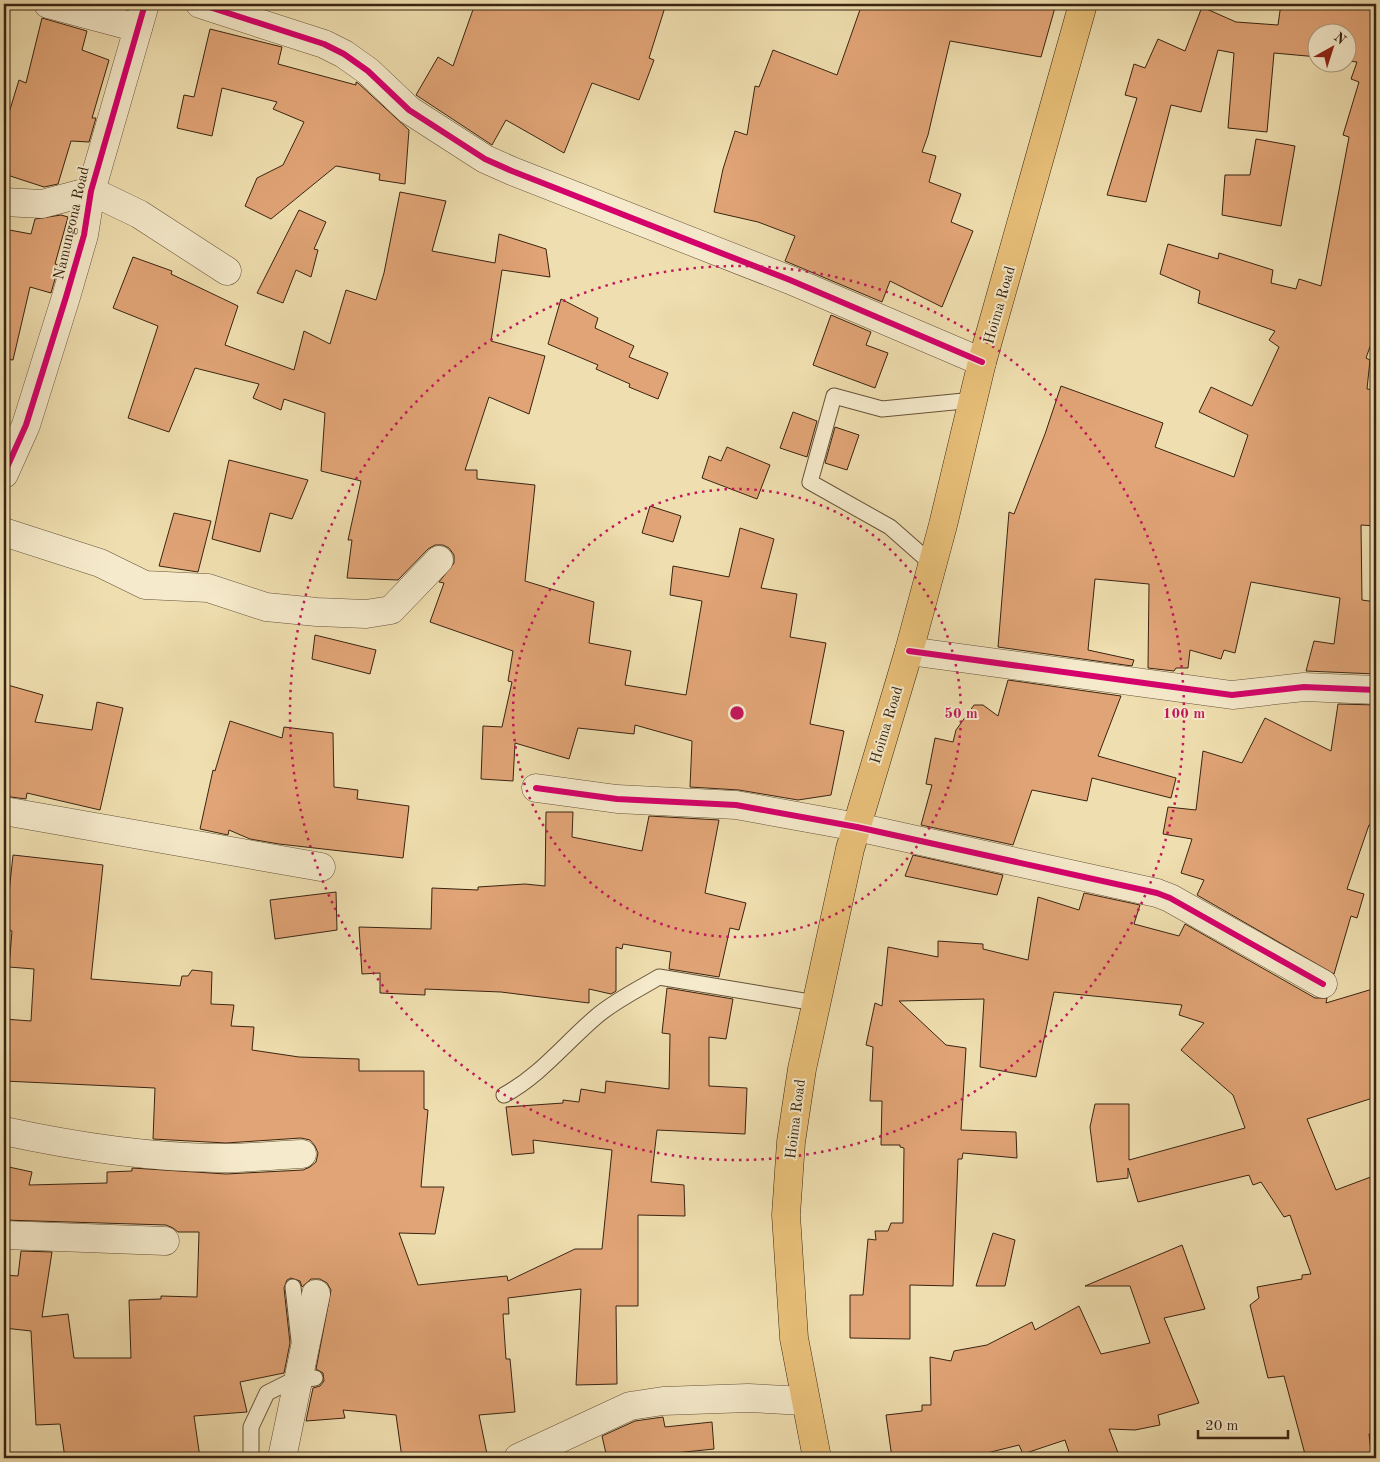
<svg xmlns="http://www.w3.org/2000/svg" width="1380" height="1462" viewBox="0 0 1380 1462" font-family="'Old Standard TT',serif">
<rect width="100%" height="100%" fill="#efdeaf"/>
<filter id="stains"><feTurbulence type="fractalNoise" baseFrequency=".004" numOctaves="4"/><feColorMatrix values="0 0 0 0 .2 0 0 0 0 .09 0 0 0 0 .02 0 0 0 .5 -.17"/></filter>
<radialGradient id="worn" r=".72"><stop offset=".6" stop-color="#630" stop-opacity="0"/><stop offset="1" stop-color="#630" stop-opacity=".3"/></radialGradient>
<g fill="#e1a476" stroke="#392412">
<polygon points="475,4 666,4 649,58 654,60 639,100 592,83 564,153 506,120 492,145 416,95 438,57 453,66"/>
<polygon points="862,4 1056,4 1041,57 950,41 928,135 922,152 936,156 929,182 961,194 951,222 973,231 942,307 890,281 882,302 785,261 795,236 758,222 714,212 723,169 735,131 747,135 755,86 759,87 773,50 837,75"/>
<polygon points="1281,4 1376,4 1376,330 1366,358 1370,360 1367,389 1376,390 1376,526 1361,525 1362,600 1376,602 1376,674 1306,671 1314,641 1334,644 1340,598 1251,582 1235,653 1224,650 1221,659 1190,650 1188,668 1176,668 1174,671 1148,668 1149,584 1095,579 1088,650 1134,660 1132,666 998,647 1009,512 1014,514 1045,434 1061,386 1163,423 1155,447 1234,477 1248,435 1199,412 1211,387 1252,406 1279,347 1269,340 1275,331 1198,303 1200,291 1160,274 1168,244 1218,259 1219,253 1273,270 1271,283 1296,289 1299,279 1321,286 1349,137 1343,135 1359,82 1351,79 1357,62 1348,61 1348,32 1318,32 1318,57 1274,53 1267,132 1228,128 1234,53 1218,50 1201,112 1171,105 1146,202 1107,195 1137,98 1125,95 1134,64 1145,68 1158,39 1185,51 1202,7 1236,22 1278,25"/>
<polygon points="42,18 87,31 82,50 109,60 92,118 96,118 89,142 71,141 58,184 44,187 4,174 4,129 19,80 26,83"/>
<polygon points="210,29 282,47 278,64 356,85 356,82 358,83 409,130 405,184 379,180 380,174 336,166 271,219 245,206 257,178 283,165 304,122 273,109 277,102 222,88 212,136 177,128 184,95 194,97"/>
<polygon points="1256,139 1295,146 1281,226 1222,215 1225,175 1250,175"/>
<polygon points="400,192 446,201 432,251 495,263 499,234 546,249 550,277 502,270 491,341 545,356 529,414 489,397 465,470 477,470 477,479 535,485 525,581 594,602 589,643 631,651 625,685 686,695 702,601 670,595 673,566 729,577 740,528 774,539 761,588 797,594 790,637 826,643 810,724 844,731 831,795 798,800 739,790 690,787 692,741 635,725 634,734 578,728 569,759 515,743 513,781 481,779 483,726 502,727 512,682 508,681 513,651 430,622 444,583 439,582 454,563 454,555 449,548 443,545 435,545 428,549 398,580 347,578 352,540 348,540 361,481 321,471 325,413 284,399 281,410 253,398 259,384 195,368 169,432 128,418 158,326 113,308 133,257 172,271 171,274 238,306 225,345 294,370 304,331 330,344 346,290 376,300 384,273"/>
<polygon points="299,210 326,222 314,249 318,250 311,277 296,270 283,303 257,293"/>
<polygon points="61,215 68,217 55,264 59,265 51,293 30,287 13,360 4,359 4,229 31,234 35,219"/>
<polygon points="561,299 598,318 595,328 634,346 629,357 668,373 658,399 629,387 630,384 596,369 598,365 548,344"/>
<polygon points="831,315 871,332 866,345 888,353 875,388 813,365"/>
<polygon points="793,412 817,421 807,457 780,448"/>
<polygon points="835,427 859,435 847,470 825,463"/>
<polygon points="727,447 770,465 757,499 702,478 709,456 721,461"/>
<polygon points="229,460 308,480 292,519 270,513 260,552 212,539"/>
<polygon points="650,506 681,516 673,542 642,533"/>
<polygon points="174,513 211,521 198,572 159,566"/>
<polygon points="315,635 376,650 370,674 312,659"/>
<polygon points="1008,680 1121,696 1098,756 1176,778 1171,798 1092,778 1087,801 1032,790 1013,845 921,825 932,785 926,784 935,738 953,742 956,730 974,705 983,705 998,716"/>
<polygon points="4,684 43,695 35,722 92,730 97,702 123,708 100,810 27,793 26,799 4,796"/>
<polygon points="1338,704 1376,705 1376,825 1369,825 1347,889 1364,894 1357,918 1351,916 1334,974 1197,895 1204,880 1181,873 1192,839 1163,834 1168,807 1196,810 1203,751 1242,763 1265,718 1331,751"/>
<polygon points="230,721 282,738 284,727 333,733 334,787 358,790 357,799 409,806 403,858 279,844 250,839 229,830 228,835 200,829 213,770 215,771"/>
<polygon points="546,812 573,812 572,837 642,851 649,816 719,820 705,893 746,903 739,930 730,928 719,977 669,969 671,952 623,944 622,949 616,947 616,991 611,994 589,989 589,1003 501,992 425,989 425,995 380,993 380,973 362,974 359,927 431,929 432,888 478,890 478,887 525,884 545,886"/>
<polygon points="13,855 103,865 91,979 180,986 182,976 188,976 192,970 212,972 211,1004 234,1005 231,1026 254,1027 252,1050 299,1057 359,1059 359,1071 424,1071 424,1109 428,1110 421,1187 444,1187 435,1234 399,1233 418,1285 507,1276 508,1281 575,1249 602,1249 612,1150 533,1140 534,1153 512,1155 506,1107 563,1103 563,1100 579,1102 581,1089 605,1093 606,1081 669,1089 670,1034 662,1033 667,988 733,999 726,1039 709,1037 709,1086 747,1088 745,1134 657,1130 651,1182 684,1185 685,1216 638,1215 638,1306 616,1306 617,1384 576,1385 581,1289 508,1298 509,1314 503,1314 506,1359 510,1359 515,1412 479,1415 487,1454 468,1458 402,1458 396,1415 343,1410 345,1418 306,1421 313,1388 320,1386 324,1381 323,1373 316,1369 331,1290 327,1283 320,1279 311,1279 302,1287 300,1281 291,1278 287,1280 284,1288 290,1343 284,1373 240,1382 247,1412 194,1416 200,1458 65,1458 60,1424 36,1425 31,1331 4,1328 4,1275 18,1276 21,1251 52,1252 42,1317 68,1314 74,1358 131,1358 129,1300 161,1299 161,1296 197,1297 199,1232 178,1232 173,1228 166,1225 4,1220 4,1166 32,1172 29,1185 107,1183 107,1172 132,1171 132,1168 226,1174 303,1170 310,1167 316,1162 318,1153 315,1146 310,1140 301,1138 226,1143 153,1139 155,1088 4,1081 4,1019 31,1021 34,969 9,967 12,931 5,930"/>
<polygon points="913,855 1003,875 997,895 905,876"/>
<polygon points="336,892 337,930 275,939 270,900"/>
<polygon points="1084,893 1140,905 1134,924 1179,936 1185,924 1315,998 1327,998 1326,1003 1376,988 1376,1097 1307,1119 1336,1190 1376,1175 1376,1432 1369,1434 1372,1458 1306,1458 1284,1376 1268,1378 1250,1305 1259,1298 1257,1287 1302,1279 1302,1275 1311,1274 1290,1215 1284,1217 1261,1182 1253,1185 1249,1175 1138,1202 1128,1168 1128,1178 1097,1182 1090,1127 1095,1104 1129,1104 1129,1160 1245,1128 1233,1095 1181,1050 1204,1023 1179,1015 1182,1005 1054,992 1036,1077 980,1067 984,999 899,1001 946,1045 966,1048 961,1130 1016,1132 1017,1158 963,1153 962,1159 958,1159 953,1286 910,1285 910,1339 850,1338 850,1295 863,1295 868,1239 876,1240 875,1231 888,1231 891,1223 903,1223 904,1148 900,1147 900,1145 881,1145 882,1101 870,1101 873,1047 866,1045 875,1003 882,1006 888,947 938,957 938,941 983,944 983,949 1028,960 1038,897 1079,910"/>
<polygon points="993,1233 1015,1240 1005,1286 976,1286"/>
<polygon points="1182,1245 1205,1309 1164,1318 1199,1403 1158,1415 1160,1425 1135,1430 1109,1429 1120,1458 1071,1458 1065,1440 1023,1454 1019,1445 967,1458 892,1458 886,1415 922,1411 922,1405 931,1405 930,1357 951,1361 954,1351 987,1345 1032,1322 1035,1330 1079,1306 1101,1354 1150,1343 1130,1286 1085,1286"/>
<polygon points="663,1417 665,1427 712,1422 714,1449 665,1454 644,1454 645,1458 607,1458 602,1436 635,1421"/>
</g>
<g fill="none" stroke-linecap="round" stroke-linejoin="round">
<defs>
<g id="service">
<polyline points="932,564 890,527 810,482 834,396 882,409 974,400"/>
<path d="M504 1095C541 1075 565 1043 597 1016 616 1000 639 989 659 977L816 1003"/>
<polyline points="293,1287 299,1341"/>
<polyline points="251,1458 251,1427 267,1393 291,1381 315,1378"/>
</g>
<g id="minor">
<polyline points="48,4 138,28"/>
<polyline points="200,4 324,44 344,54 368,71 409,110 485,159 512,171 790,280 982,362"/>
<polyline points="4,202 42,204 91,191 139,214 227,271"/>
<polyline points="4,532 100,563 145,585 208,588 266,607 317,612 366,614 391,610 439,560"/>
<polyline points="909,651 1232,695 1304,687 1376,690"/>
<polyline points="536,788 617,799 736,805 857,827 1157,893 1170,898 1323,984"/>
<polyline points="4,811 321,867"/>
<path d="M4 1131C73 1146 144 1157 215 1158 244 1159 273 1155 302 1154"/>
<polyline points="4,1235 165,1241"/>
<polyline points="282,1458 316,1294"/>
<polyline points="518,1458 630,1406 663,1401 748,1398 805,1401"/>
</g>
<polyline id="tertiary" points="4,474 26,425 66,297 84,235 91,191 145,4"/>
<polyline id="primary" points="817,1458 794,1338 786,1215 791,1142 802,1069 850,849 909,651 943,525 982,362 1083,4"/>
</defs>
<use href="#service" stroke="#665239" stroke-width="17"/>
<use href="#minor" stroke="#665239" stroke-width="29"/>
<use href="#tertiary" stroke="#665239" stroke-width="29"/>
<use href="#primary" stroke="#392412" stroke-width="29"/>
<use href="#service" stroke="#f5eacb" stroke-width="15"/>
<use href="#minor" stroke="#f5eacb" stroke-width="28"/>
<use href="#tertiary" stroke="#f5eacb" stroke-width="28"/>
<use href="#primary" stroke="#e8bf78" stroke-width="28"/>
<defs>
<g id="cycleway">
<polyline points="200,4 324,44 344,54 368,71 409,110 485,159 512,171 790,280 982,362"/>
<polyline points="4,474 26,425 66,297 84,235 91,191 145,4"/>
<polyline points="909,651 1232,695 1304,687 1376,690"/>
<polyline points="536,788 617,799 736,805 857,827 1157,893 1170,898 1323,984"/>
</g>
</defs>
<use href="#cycleway" stroke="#f5eacb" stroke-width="9"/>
<use href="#cycleway" stroke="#d6006c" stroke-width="6"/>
</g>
<g fill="none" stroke="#c2185b" stroke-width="2.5" stroke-dasharray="2.5 5">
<circle cx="737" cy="713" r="224"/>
<circle cx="737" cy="713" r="447"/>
</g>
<g text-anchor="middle" stroke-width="4" stroke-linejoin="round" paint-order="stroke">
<g font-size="15" fill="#392412" stroke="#f5eacb">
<text transform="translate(71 223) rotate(-77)" y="5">Namungona Road</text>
<text transform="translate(999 305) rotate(-74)" y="5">Hoima Road</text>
<text transform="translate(886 725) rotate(-73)" y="5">Hoima Road</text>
<text transform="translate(795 1119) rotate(-83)" y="5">Hoima Road</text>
</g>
</g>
<circle cx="737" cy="713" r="8" fill="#c2185b" stroke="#f5eacb" stroke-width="2.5"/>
<g font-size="15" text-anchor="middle" font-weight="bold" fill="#c2185b" stroke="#f5eacb" stroke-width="4" stroke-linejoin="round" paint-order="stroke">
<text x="961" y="718">50 m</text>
<text x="1184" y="718">100 m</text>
</g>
<rect width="1380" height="1462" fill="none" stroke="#efdeaf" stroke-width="20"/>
<rect x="5" y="5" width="1370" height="1452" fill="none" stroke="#392412" stroke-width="2.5"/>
<rect x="10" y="10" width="1360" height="1442" fill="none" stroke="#392412"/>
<g transform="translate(1332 48) rotate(39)"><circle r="24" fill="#f5eacb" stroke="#aa9b81"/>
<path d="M0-4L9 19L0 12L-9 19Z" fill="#8f2418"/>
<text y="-8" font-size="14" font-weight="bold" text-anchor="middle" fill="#392412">N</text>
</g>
<path d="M1198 1430v8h90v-8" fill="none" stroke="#392412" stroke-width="2.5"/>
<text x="1205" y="1430" font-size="15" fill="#392412" stroke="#f5eacb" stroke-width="4" paint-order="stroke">20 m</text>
<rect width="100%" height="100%" filter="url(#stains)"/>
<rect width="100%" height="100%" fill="url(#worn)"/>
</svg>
